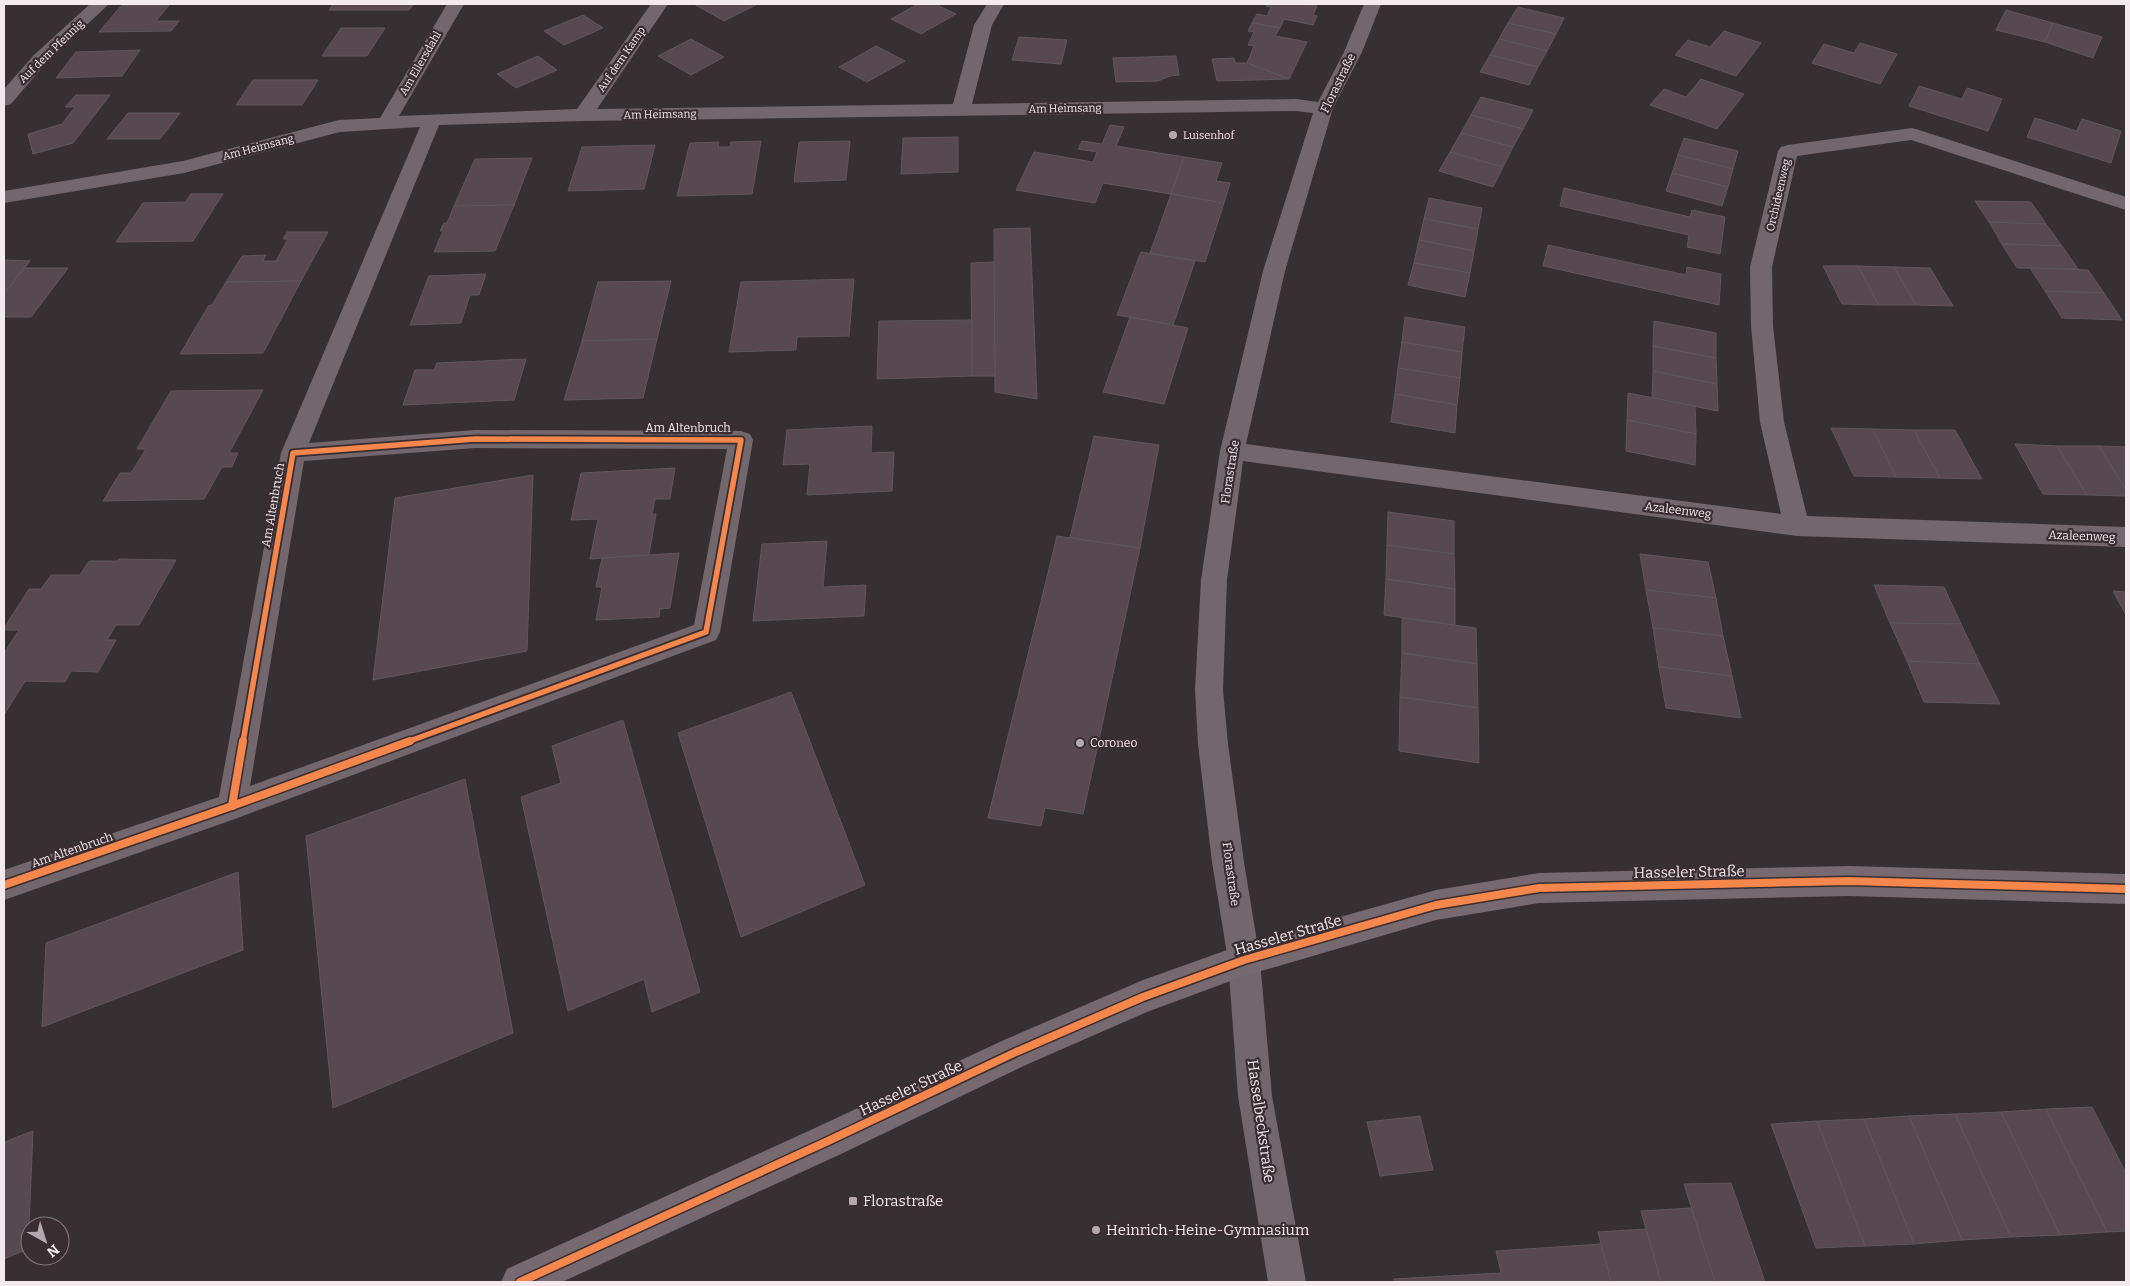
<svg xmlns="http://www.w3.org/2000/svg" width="2130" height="1286" viewBox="0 0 2130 1286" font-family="Bitter,serif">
<rect width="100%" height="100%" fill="#373033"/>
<g fill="#58484f" stroke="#5e585b">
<polygon points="333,4 414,4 409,10 329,10"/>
<polygon points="694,4 754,4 756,5 724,21"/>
<polygon points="918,4 935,4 956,14 921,34 891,19"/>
<polygon points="1267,4 1302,4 1317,6 1313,15 1317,16 1313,25 1284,19 1280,28 1252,23 1257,14 1267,16 1271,7 1266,6"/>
<polygon points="122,5 169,5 156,21 179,21 171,31 99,32"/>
<polygon points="1518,7 1564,18 1556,34 1508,23"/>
<polygon points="2006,10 2053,23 2045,42 1996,30"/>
<polygon points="583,15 603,28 564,45 544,31"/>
<polygon points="1252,23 1280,28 1275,36 1307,42 1289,79 1247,63 1254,46 1248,45 1254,32 1248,31"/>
<polygon points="1508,23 1556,34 1547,51 1499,39"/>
<polygon points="2053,23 2102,37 2093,58 2045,42"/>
<polygon points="341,28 385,28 367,56 322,56"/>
<polygon points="1724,31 1761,43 1736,76 1675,55 1688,40 1710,47"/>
<polygon points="1019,37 1067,40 1061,64 1012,60"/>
<polygon points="691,39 724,57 691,75 658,56"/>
<polygon points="1499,39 1547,51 1538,67 1490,55"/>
<polygon points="1860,43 1897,54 1880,84 1812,63 1824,44 1854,53"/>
<polygon points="876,46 905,61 867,82 839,67"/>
<polygon points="140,50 122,76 56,78 76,52"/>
<polygon points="1490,55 1538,67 1529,85 1480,72"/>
<polygon points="538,56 557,70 516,88 497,74"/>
<polygon points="1176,56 1179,75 1170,76 1158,81 1116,82 1113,58"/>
<polygon points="1234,58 1235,63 1247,63 1289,79 1217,81 1212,59"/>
<polygon points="1701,79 1744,94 1717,129 1650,105 1664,89 1686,97"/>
<polygon points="253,80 318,80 302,105 236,105"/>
<polygon points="1919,86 1962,99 1967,88 2002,99 1988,131 1909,106"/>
<polygon points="76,95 110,95 73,143 33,154 28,134 62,124 75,107 65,107"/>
<polygon points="1481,97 1533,110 1523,129 1471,115"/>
<polygon points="128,113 180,113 160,139 107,139"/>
<polygon points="1471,115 1523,129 1513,147 1461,133"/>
<polygon points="2035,118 2077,131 2082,119 2121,131 2111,163 2027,137"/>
<polygon points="1110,125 1124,127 1116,146 1184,157 1171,194 1103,183 1095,203 1016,190 1034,152 1093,162 1097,152 1078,149 1082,141 1102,144"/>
<polygon points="1461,133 1513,147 1503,167 1450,152"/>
<polygon points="958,137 958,172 901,174 903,138"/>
<polygon points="1684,138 1738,151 1733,169 1678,155"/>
<polygon points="761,141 752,194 677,196 690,143 719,142 718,147 730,147 731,142"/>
<polygon points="850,141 846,180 794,182 799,142"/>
<polygon points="655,145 644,189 568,191 582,147"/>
<polygon points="1450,152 1503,167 1493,187 1439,171"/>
<polygon points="1678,155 1733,169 1728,187 1672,173"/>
<polygon points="1184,157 1222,163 1216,181 1230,183 1224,203 1171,194"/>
<polygon points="532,158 514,205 454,206 475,159"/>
<polygon points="1672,173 1728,187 1722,206 1666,191"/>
<polygon points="1564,188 1690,217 1692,210 1725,217 1720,254 1687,247 1689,235 1560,206"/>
<polygon points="191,194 223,194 193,241 116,242 143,203 185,202"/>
<polygon points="1171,194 1224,203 1205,262 1150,253"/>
<polygon points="1429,198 1482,208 1478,229 1424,219"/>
<polygon points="1975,201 2031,202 2046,224 1989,222"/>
<polygon points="514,205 495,251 434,252 443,231 440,231 444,223 447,223 454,206"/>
<polygon points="1424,219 1478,229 1474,251 1419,240"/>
<polygon points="1989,222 2046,224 2062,246 2002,244"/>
<polygon points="1030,228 1037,399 995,392 994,229"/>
<polygon points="287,232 328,232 301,281 226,282 242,256 266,255 263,261 276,261 288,239 283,239"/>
<polygon points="1419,240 1474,251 1470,273 1414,263"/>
<polygon points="2002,244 2062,246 2078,269 2017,268"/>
<polygon points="1548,245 1686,275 1687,267 1721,274 1719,305 1543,266"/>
<polygon points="1141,252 1195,261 1173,325 1117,315"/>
<polygon points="4,260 30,261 4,294"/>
<polygon points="994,262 995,376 972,376 971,263"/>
<polygon points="1414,263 1470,273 1465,297 1408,285"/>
<polygon points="1823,266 1858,266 1879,305 1842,304"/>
<polygon points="1858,266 1894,267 1916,305 1879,305"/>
<polygon points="1894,267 1930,268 1953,306 1916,305"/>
<polygon points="24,268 68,268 31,317 4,317 4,294"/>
<polygon points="2030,268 2088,270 2104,293 2045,291"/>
<polygon points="486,274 479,295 470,295 461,323 410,325 429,276"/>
<polygon points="854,279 849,336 797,337 796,350 729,352 741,282"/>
<polygon points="301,281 263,353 180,354 209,305 212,305 226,282"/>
<polygon points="671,281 657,339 582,341 598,282"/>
<polygon points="2045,291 2104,293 2122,320 2062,318"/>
<polygon points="1130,317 1188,328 1164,404 1103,392"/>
<polygon points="1405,317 1465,327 1462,352 1402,342"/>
<polygon points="972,320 972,376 877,379 879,321"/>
<polygon points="1654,321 1716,333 1716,358 1653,346"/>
<polygon points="657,339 643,398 564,400 582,341"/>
<polygon points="1402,342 1462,352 1460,378 1398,368"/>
<polygon points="1653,346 1716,358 1717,384 1653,371"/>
<polygon points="526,359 514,400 403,405 415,370 434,370 437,363"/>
<polygon points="1398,368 1460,378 1457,405 1395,394"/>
<polygon points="1653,371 1717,384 1718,411 1652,398"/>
<polygon points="263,390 229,453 238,453 232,467 222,467 204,499 103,501 120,473 131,473 146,449 137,449 171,391"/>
<polygon points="1628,393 1695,406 1696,434 1627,420"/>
<polygon points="1395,394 1457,405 1455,433 1391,422"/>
<polygon points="1627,420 1696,434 1695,465 1626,451"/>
<polygon points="872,426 871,453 894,452 892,491 807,495 810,464 783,465 787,430"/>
<polygon points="1831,428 1873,429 1896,477 1854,476"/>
<polygon points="1873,429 1914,430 1940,478 1896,477"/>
<polygon points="1914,430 1955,430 1982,479 1940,478"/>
<polygon points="1094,436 1159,445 1140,548 1070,538"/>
<polygon points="2015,444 2057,446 2087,495 2043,494"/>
<polygon points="2057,446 2099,446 2126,490 2126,496 2087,495"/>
<polygon points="2099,446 2126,447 2126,490"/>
<polygon points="675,468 670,499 655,499 652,515 656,514 649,555 590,559 598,519 571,520 581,473"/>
<polygon points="533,475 527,651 373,680 395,498"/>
<polygon points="1388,512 1454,521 1454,554 1387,545"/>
<polygon points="1057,536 1140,548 1083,814 1045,808 1041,826 988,818"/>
<polygon points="827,541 823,587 866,585 864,616 753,621 762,544"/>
<polygon points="1387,545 1454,554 1455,589 1386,579"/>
<polygon points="679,553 670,608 660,609 659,617 596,620 602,587 596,587 602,558"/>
<polygon points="1640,554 1708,562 1716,598 1646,590"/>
<polygon points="119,559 176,560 139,625 116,625 107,640 116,640 98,672 71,671 65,682 25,681 4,715 4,653 19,630 4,630 4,628 29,589 41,589 51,575 80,575 89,561 118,561"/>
<polygon points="1386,579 1455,589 1455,625 1384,615"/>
<polygon points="1874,585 1944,587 1961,624 1890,623"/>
<polygon points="1646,590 1716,598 1723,636 1653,628"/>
<polygon points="2113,591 2126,592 2126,615"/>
<polygon points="1402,618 1476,628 1477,664 1402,653"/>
<polygon points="1890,623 1961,624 1980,664 1907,661"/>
<polygon points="1653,628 1723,636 1732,676 1659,667"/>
<polygon points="1402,653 1477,664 1478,708 1400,697"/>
<polygon points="1907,661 1980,664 2000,704 1924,702"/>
<polygon points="1659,667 1732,676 1741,718 1666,708"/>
<polygon points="791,692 865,885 741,937 678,733"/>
<polygon points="1400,697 1478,708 1479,763 1399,751"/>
<polygon points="623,720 700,992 652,1012 644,979 568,1011 521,797 561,783 552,746"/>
<polygon points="465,779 513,1033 333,1108 306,836"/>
<polygon points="238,872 243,950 42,1027 46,943"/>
<polygon points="2092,1107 2126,1173 2126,1231 2107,1232 2046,1109"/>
<polygon points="2046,1109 2107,1232 2060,1235 2001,1112"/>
<polygon points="2001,1112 2060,1235 2011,1237 1955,1114"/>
<polygon points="1955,1114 2011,1237 1962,1240 1909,1116"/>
<polygon points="1420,1116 1433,1170 1380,1176 1367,1122"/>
<polygon points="1909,1116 1962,1240 1914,1244 1864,1119"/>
<polygon points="1864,1119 1914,1244 1865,1246 1817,1121"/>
<polygon points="1817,1121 1865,1246 1816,1248 1771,1124"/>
<polygon points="33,1131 28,1249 4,1259 4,1142"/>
<polygon points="1731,1183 1765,1282 1715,1282 1684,1184"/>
<polygon points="1691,1208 1715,1282 1661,1282 1641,1211"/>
<polygon points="1646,1229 1661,1282 1611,1282 1598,1232"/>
<polygon points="1601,1244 1611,1282 1394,1282 1394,1279 1501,1273 1496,1251"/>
</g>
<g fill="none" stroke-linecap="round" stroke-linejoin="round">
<g fill="#72676c" fill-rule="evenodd">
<polygon points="90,4 109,4 46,63 11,104 4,106 4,89 34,55"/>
<path d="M447 4H464L399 116 577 109 651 4H668L597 109 953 104 974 25 987 4H1004L992 25 972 104 1296 99 1318 102 1344 52 1364 4H1381L1362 52 1333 108 1285 271 1246 444 1781 514 1760 422 1751 326 1750 267 1778 151 1781 147 1788 145 1912 128 1919 130 2126 197V210L1911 140 1797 156 1772 267 1773 326 1784 422 1807 516 2126 527V547L1797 536 1243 461 1227 580 1223 690 1228 744 1244 862 1260 960 1272 1096 1306 1282H1268L1238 1096 1228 960 1212 862 1198 744 1195 690 1201 580 1220 451 1263 271 1313 113 1296 111 583 121 439 125 309 443 475 430 741 431 750 434 753 440 720 632 716 640 232 820 4 900V870L219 797 281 453 420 127 340 132 184 173 4 203V191L183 161 339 120 380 118ZM475 448 727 449 694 625 250 786 304 461Z"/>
</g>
<polygon fill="#76696f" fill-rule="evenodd" points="1849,866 2126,874 2126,904 1849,896 1539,903 1436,920 1244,976 1147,1012 1028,1064 841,1154 562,1282 501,1282 507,1269 815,1128 1004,1040 1143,980 1244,944 1436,890 1539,873"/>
<defs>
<polyline id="cycleway-far1" points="243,742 293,453 475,439 741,440 706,632 407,742"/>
<g id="cycleway">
<polyline points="232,806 243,741"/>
<polyline points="232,806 410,741"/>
<polyline points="4,885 232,806"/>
<polyline points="520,1282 828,1141 1016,1052 1143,997 1244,960 1436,905 1539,888 1849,881 2126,889"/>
</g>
</defs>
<use href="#cycleway-far1" stroke="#3a2d32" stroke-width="9"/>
<use href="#cycleway" stroke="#3a2d32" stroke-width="11"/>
<use href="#cycleway-far1" stroke="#f5874c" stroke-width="5.5"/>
<use href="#cycleway" stroke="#f5874c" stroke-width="8"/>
</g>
<g fill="#b1a9ad" stroke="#3a2d32" stroke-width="2">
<circle cx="1173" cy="135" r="5"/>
<circle cx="1080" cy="743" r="5"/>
<rect x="848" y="1196" width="10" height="10" rx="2.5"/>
<circle cx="1096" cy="1230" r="5"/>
</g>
<g text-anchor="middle" stroke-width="4.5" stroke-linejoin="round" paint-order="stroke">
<g font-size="11" fill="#f3eaee" stroke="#3a2d32">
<text transform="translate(51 51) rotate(-44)" y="4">Auf dem Pfennig</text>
<text transform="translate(621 59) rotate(-56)" y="4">Auf dem Kamp</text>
<text transform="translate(420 63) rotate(-60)" y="4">Am Ellersdahl</text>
<text transform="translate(1065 108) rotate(-1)" y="4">Am Heimsang</text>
<text transform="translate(660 114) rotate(-1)" y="4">Am Heimsang</text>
<text transform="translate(258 147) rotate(-15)" y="4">Am Heimsang</text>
<text transform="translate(1778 195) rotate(-77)" y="4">Orchideenweg</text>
</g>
<g font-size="11" fill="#f3eaee" stroke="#3a2d32" text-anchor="start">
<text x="1183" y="139">Luisenhof</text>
</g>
<g font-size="12" fill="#f3eaee" stroke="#3a2d32">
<text transform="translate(1338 83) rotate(-64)" y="4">Florastraße</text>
<text x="688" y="432">Am Altenbruch</text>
<text transform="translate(1230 472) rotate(-81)" y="4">Florastraße</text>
<text transform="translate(273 505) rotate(-80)" y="4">Am Altenbruch</text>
<text transform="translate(1678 510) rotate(7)" y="4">Azaleenweg</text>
<text transform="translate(2082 536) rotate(2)" y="4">Azaleenweg</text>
<text transform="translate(72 850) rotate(-19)" y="4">Am Altenbruch</text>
<text transform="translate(1231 874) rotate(82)" y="4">Florastraße</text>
</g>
<g font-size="12" fill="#f3eaee" stroke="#3a2d32" text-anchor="start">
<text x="1090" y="747">Coroneo</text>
</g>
<g font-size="15" fill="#f3eaee" stroke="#3a2d32">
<text transform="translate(1689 872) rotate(-1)" y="5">Hasseler Straße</text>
<text transform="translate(1288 935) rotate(-16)" y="5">Hasseler Straße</text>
<text transform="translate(911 1088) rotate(-25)" y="5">Hasseler Straße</text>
<text transform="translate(1261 1121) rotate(82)" y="5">Hasselbeckstraße</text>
</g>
<g font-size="15" fill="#f3eaee" stroke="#3a2d32" text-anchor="start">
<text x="863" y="1206">Florastraße</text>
<text x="1106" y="1235">Heinrich-Heine-Gymnasium</text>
</g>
</g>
<rect width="2130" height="1286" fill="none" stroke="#f3eaee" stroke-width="10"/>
<g transform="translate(45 1241) rotate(141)"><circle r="24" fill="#3a2d32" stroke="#84797d"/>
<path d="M0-4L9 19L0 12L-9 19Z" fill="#b1a9ad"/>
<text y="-8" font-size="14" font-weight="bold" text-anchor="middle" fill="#f3eaee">N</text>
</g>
</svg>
